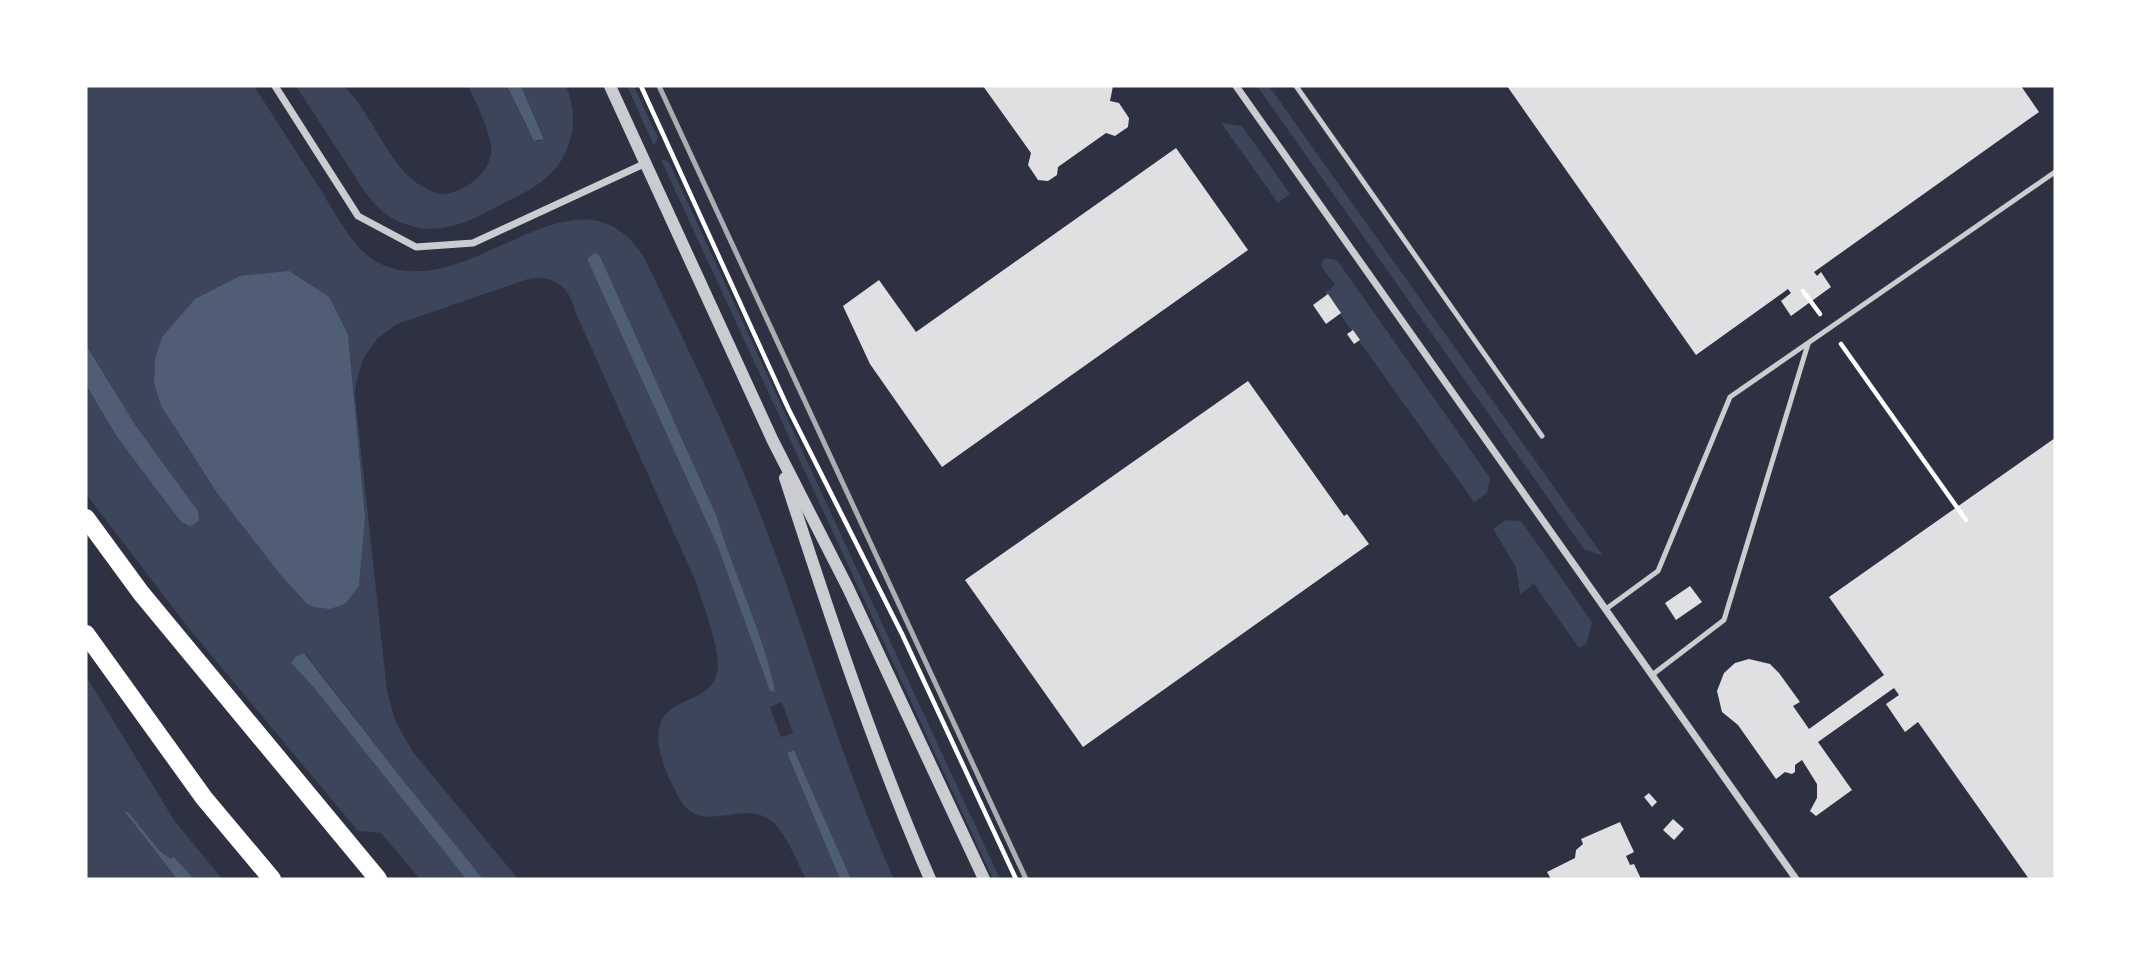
<svg xmlns="http://www.w3.org/2000/svg" width="2141" height="965" viewBox="0 0 2141 965" font-family="Rubik,sans-serif">
<rect width="100%" height="100%" fill="#2d3142"/>
<g fill="#3c4559" fill-rule="evenodd">
<path d="M86 86H254L326 198 324 199H326C340 221 356 253 381 264 471 306 578 150 645 259 686 346 729 431 763 521 809 640 841 763 894 879H851L794 750 787 753 840 879H806C796 861 787 833 770 820 743 800 701 835 681 801 668 779 645 733 668 712 684 697 712 697 717 673 722 653 702 601 695 580L575 311C570 287 553 274 528 279L397 324 377 339 363 359 356 383 355 396 387 691 396 723 413 752 518 879H483L398 774 305 653 300 654 291 663 315 689 466 879H420L381 833 358 831 187 626 86 494V385L117 437 181 522 188 526 196 523 198 511 136 426 86 345ZM600 256 717 517 728 555 752 616 774 692 770 690 718 547 587 259ZM348 335 365 515 302 599 217 493 161 406 154 383V371ZM782 702 793 733 781 737 770 707Z"/>
<path d="M296 86H344C371 113 386 158 414 181 421 186 434 194 443 194 466 192 494 171 491 146 488 125 476 104 468 86H507L527 128 537 142 544 138 521 86H566C580 118 573 156 545 179 533 189 518 196 504 203 471 221 440 238 402 223 381 215 368 197 356 179L358 177 356 178Z"/>
<polygon points="627,86 634,86 658,138 654,146"/>
<polygon points="1257,86 1269,86 1603,556 1584,549"/>
<polygon points="1221,123 1242,126 1290,194 1278,203"/>
<polygon points="664,159 669,162 1000,879 993,879 661,160"/>
<polygon points="1326,258 1337,260 1490,478 1487,493 1474,502 1325,293 1335,285 1321,266 1323,260"/>
<polygon points="1506,520 1521,521 1592,622 1587,643 1579,648 1534,584 1520,594 1516,567 1493,529"/>
<polygon points="86,676 174,820 222,879 194,879 174,857 170,859 159,850 129,813 125,813 177,879 86,879"/>
</g>
<g fill="#4f5d75">
<polygon points="507,86 521,86 544,139 534,141"/>
<path d="M595 253 600 256 717 517C734 576 763 631 775 692L770 691 718 547 587 259Z"/>
<polygon points="289,271 329,297 348,335 365,515 359,586 345,604 330,609 314,607 307,604 280,574 217,493 161,406 154,383 155,359 162,337 195,299 240,276"/>
<polygon points="86,345 136,426 198,511 199,520 193,525 189,526 181,522 153,485 117,437 86,385"/>
<polygon points="304,653 398,774 483,879 466,879 315,689 291,663 296,656"/>
<polygon points="794,750 851,879 840,879 787,753"/>
<polygon points="124,811 129,813 159,850 170,859 174,857 194,879 177,879"/>
</g>
<g fill="#e0e0e3">
<polygon points="983,86 1113,86 1110,101 1119,103 1129,118 1128,127 1115,136 1106,133 1058,167 1057,175 1048,181 1038,180 1028,165 1031,153"/>
<polygon points="1507,86 2021,86 2039,112 1814,272 1817,276 1821,272 1831,287 1791,316 1781,301 1791,293 1788,289 1696,355"/>
<polygon points="1176,148 1248,250 942,467 870,364 843,306 879,280 916,332"/>
<polygon points="1328,294 1341,313 1326,324 1313,305"/>
<polygon points="1353,330 1360,340 1354,344 1347,334"/>
<polygon points="1248,381 1344,516 1347,514 1369,544 1083,747 965,580"/>
<polygon points="2055,438 2055,879 2029,879 1918,722 1905,732 1886,704 1899,695 1894,688 1818,742 1852,790 1816,816 1810,811 1817,798 1817,784 1802,760 1795,765 1795,772 1792,774 1785,772 1776,779 1738,725 1722,712 1717,691 1724,673 1735,663 1749,659 1770,664 1779,673 1800,702 1793,706 1809,729 1884,675 1829,597"/>
<polygon points="1690,586 1702,602 1676,620 1665,603"/>
<polygon points="1649,793 1657,802 1652,807 1644,797"/>
<polygon points="1673,819 1684,829 1674,840 1663,830"/>
<polygon points="1620,822 1634,852 1626,856 1630,865 1634,864 1641,879 1551,879 1547,872 1575,858 1576,850 1583,844 1581,839"/>
</g>
<g fill="none" stroke-linecap="round" stroke-linejoin="round">
<g stroke="#fff" stroke-width="4.5">
<polyline points="641,86 788,408 902,634 1016,879"/>
<polyline points="1803,291 1820,314"/>
<polyline points="1841,344 1966,520"/>
</g>
<g stroke="#caccd0" stroke-width="5">
<polyline points="1296,86 1542,436"/>
<polyline points="1606,609 1658,571 1730,397 2055,172"/>
<polyline points="1652,675 1724,620 1808,344"/>
</g>
<g stroke="#caccd0" stroke-width="7">
<polyline points="275,86 358,216 416,247 473,243 646,163"/>
<polyline points="1236,86 1796,879"/>
</g>
<g stroke="#caccd0" stroke-width="12">
<polyline points="610,86 773,441 848,588 984,879"/>
<path d="M785 478C829 613 873 748 930 879"/>
</g>
<g stroke="#fff" stroke-width="18">
<polyline points="86,518 141,593 378,879"/>
<polyline points="86,634 204,798 272,879"/>
</g>
<polyline stroke="#abadb3" stroke-width="5" points="659,86 1026,879"/>
</g>
<rect width="2141" height="965" fill="none" stroke="#ffffff" stroke-width="175"/>
</svg>
